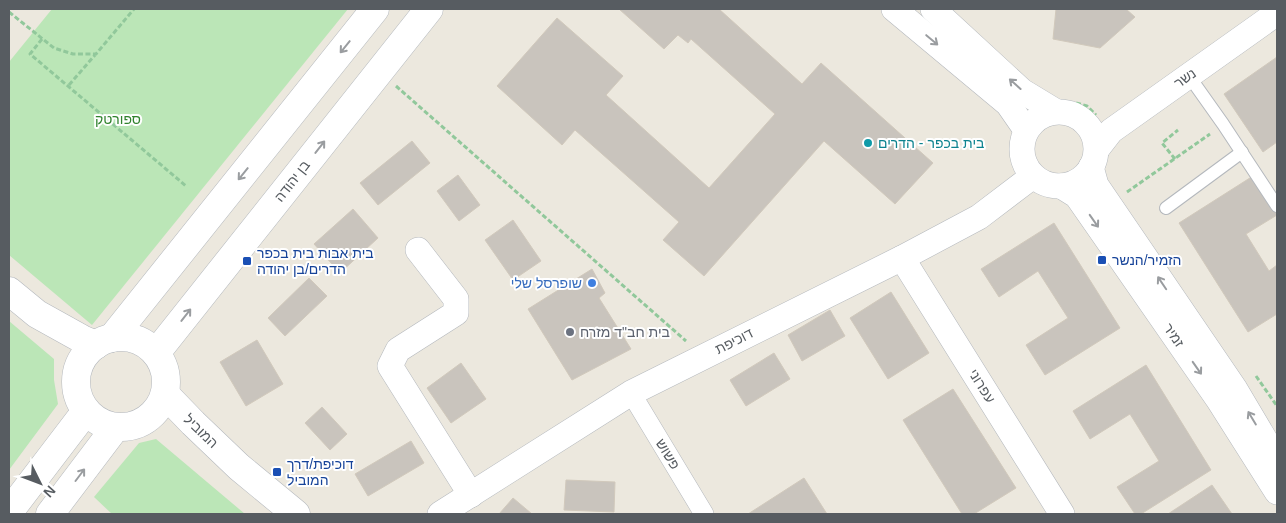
<svg xmlns="http://www.w3.org/2000/svg" width="1286" height="523" viewBox="0 0 1286 523" font-family="Helvetica,Heebo,sans-serif">
<rect width="100%" height="100%" fill="#ece8de"/>
<g fill="#bbe6b7">
<polygon points="52,9 348,9 92,325 9,255 9,62"/>
<polygon points="9,321 54,359 54,380 58,404 9,470"/>
<polygon points="156,439 245,514 112,514 94,497 139,443"/>
</g>
<g fill="#c9c4bd" stroke="#d1c9bc">
<polygon points="619,9 719,9 802,84 821,63 933,163 895,204 824,141 704,276 663,240 679,222 575,130 562,145 497,86 557,18 623,76 606,95 709,188 775,114 691,39 688,43 678,35 664,49"/>
<polygon points="1056,9 1126,9 1135,17 1100,48 1053,39"/>
<polygon points="1277,57 1277,142 1263,152 1224,94"/>
<polygon points="412,141 430,163 378,205 360,183"/>
<polygon points="458,175 480,205 459,221 437,191"/>
<polygon points="1253,176 1277,215 1246,234 1269,271 1277,265 1277,314 1248,332 1179,223"/>
<polygon points="353,209 378,238 340,273 314,244"/>
<polygon points="513,220 541,261 513,280 485,240"/>
<polygon points="1054,223 1120,328 1045,375 1026,345 1068,318 1038,271 999,297 981,269"/>
<polygon points="592,269 605,293 599,298 631,349 572,380 528,309"/>
<polygon points="309,278 327,296 285,336 268,318"/>
<polygon points="891,292 929,353 888,379 850,318"/>
<polygon points="830,310 845,336 802,361 788,335"/>
<polygon points="257,340 283,384 246,406 220,362"/>
<polygon points="774,353 790,379 746,406 730,380"/>
<polygon points="461,363 486,399 451,423 427,388"/>
<polygon points="1146,365 1211,470 1141,514 1135,514 1117,487 1159,461 1130,414 1090,439 1073,411"/>
<polygon points="953,389 1016,488 974,514 962,514 903,420"/>
<polygon points="322,407 347,434 330,450 305,423"/>
<polygon points="411,441 424,463 368,496 355,474"/>
<polygon points="804,478 827,514 748,514"/>
<polygon points="566,480 615,482 614,512 564,510"/>
<polygon points="1212,485 1232,514 1168,514 1174,510"/>
<polygon points="513,498 532,514 499,514"/>
</g>
<g fill="none" stroke-linecap="round" stroke-linejoin="round">
<defs>
<g id="service">
<polyline points="1189,76 1223,124 1277,206"/>
<polyline points="1166,208 1242,152"/>
</g>
<polyline id="pedestrian" points="631,393 704,514"/>
<g id="minor">
<polyline points="894,9 1008,104 1026,130"/>
<polyline points="933,9 1022,91 1055,111"/>
<circle cx="1059" cy="149" r="37"/>
<polyline points="1097,149 1111,131 1277,13"/>
<polyline points="1091,167 1096,185 1235,389 1277,460"/>
<polyline points="1061,186 1077,196 1218,399 1277,492"/>
<polyline points="418,250 456,299 456,313 398,350 390,366 471,495"/>
<polyline points="902,258 1062,514"/>
<polyline points="440,514 631,393 902,258 979,217 1033,176"/>
</g>
<g id="tertiary">
<polyline points="9,291 37,314 82,339 96,345"/>
<circle cx="121" cy="382" r="45"/>
<polyline points="112,338 375,9"/>
<polyline points="156,353 429,9"/>
<polyline points="165,394 193,423 239,467 296,514"/>
<polyline points="9,512 86,411"/>
<polyline points="50,514 115,428"/>
</g>
</defs>
<use href="#service" stroke="#b4b8bd" stroke-width="14"/>
<use href="#pedestrian" stroke="#b4b8bd" stroke-width="20"/>
<use href="#minor" stroke="#b4b8bd" stroke-width="26"/>
<use href="#tertiary" stroke="#b4b8bd" stroke-width="29"/>
<g stroke="#91c89b" stroke-width="3" stroke-dasharray="5 2.5" stroke-linecap="butt">
<polyline points="9,12 54,48 73,54 96,54 134,9"/>
<polyline points="42,39 30,54 186,186"/>
<polyline points="69,85 95,55"/>
<polyline points="396,86 686,341"/>
<polyline points="1076,103 1087,106 1096,115"/>
<polyline points="1175,159 1162,143 1178,130"/>
<polyline points="1127,192 1210,134"/>
<polyline points="1256,376 1277,406"/>
</g>
<use href="#service" stroke="#fff" stroke-width="12"/>
<use href="#pedestrian" stroke="#fff" stroke-width="19"/>
<use href="#minor" stroke="#fff" stroke-width="25"/>
<use href="#tertiary" stroke="#fff" stroke-width="28"/>
</g>
<defs><path id="oneway-shaft" d="M-6 0H5M1.5-3L5.5 0L1.5 3" fill="none" stroke-width="1.6" stroke-linecap="round" stroke-linejoin="round" transform="scale(1.25)"/></defs>
<g stroke="#9a9da0">
<use href="#oneway-shaft" transform="translate(932 40) rotate(40)"/>
<use href="#oneway-shaft" transform="translate(345 47) rotate(129)"/>
<use href="#oneway-shaft" transform="translate(1015 84) rotate(-138)"/>
<use href="#oneway-shaft" transform="translate(320 147) rotate(-52)"/>
<use href="#oneway-shaft" transform="translate(243 174) rotate(129)"/>
<use href="#oneway-shaft" transform="translate(1094 221) rotate(55)"/>
<use href="#oneway-shaft" transform="translate(1162 283) rotate(-124)"/>
<use href="#oneway-shaft" transform="translate(186 315) rotate(-52)"/>
<use href="#oneway-shaft" transform="translate(1197 368) rotate(55)"/>
<use href="#oneway-shaft" transform="translate(1252 418) rotate(-121)"/>
<use href="#oneway-shaft" transform="translate(80 475) rotate(-53)"/>
</g>
<circle fill="#0f9aa8" stroke="#fff" stroke-width="2" cx="868" cy="143" r="5"/>
<g fill="#1a4fb4" stroke="#fff" stroke-width="2">
<rect x="1097" y="255" width="10" height="10" rx="2.5"/>
<rect x="242" y="256" width="10" height="10" rx="2.5"/>
<rect x="272" y="467" width="10" height="10" rx="2.5"/>
</g>
<circle fill="#3f7fe0" stroke="#fff" stroke-width="2" cx="592" cy="283" r="5"/>
<circle fill="#6b7280" stroke="#fff" stroke-width="2" cx="570" cy="332" r="5"/>
<g text-anchor="middle" stroke-width="4" stroke-linejoin="round" paint-order="stroke">
<g font-size="14" fill="#575c61" stroke="#fff">
<text transform="translate(1185 78) rotate(-35)" y="5">נשר</text>
<text transform="translate(292 181) rotate(-52)" y="5">בן יהודה</text>
<text transform="translate(1174 335) rotate(55)" y="5">זמיר</text>
<text transform="translate(734 341) rotate(-27)" y="5">דוכיפת</text>
<text transform="translate(982 386) rotate(58)" y="5">עפרוני</text>
<text transform="translate(201 431) rotate(44)" y="5">המוביל</text>
<text transform="translate(668 454) rotate(59)" y="5">פשוש</text>
</g>
<g font-size="14" fill="#30822d" stroke="#fff">
<text x="118" y="124">ספורטק</text>
</g>
<g font-size="14" fill="#0d838f" stroke="#fff" text-anchor="start">
<text x="878" y="148">בית בכפר - הדרים</text>
</g>
<g font-size="14" fill="#164399" stroke="#fff" text-anchor="start">
<text x="257" y="258">בית אבות בית בכפר<tspan x="257" dy="16">הדרים/בן יהודה</tspan></text>
<text x="1112" y="265">הזמיר/הנשר</text>
<text x="287" y="469">דוכיפת/דרך<tspan x="287" dy="16">המוביל</tspan></text>
</g>
<g font-size="14" fill="#366cbe" stroke="#fff" text-anchor="end">
<text x="582" y="288">שופרסל שלי</text>
</g>
<g font-size="14" fill="#5b616d" stroke="#fff" text-anchor="start">
<text x="580" y="337">בית חב"ד מזרח</text>
</g>
</g>
<rect width="1286" height="523" fill="none" stroke="#575c61" stroke-width="20"/>
<g transform="translate(40 483) rotate(132)" stroke="#ffffff" stroke-width="4" paint-order="stroke">
<path d="M0-4L9 19L0 12L-9 19Z" fill="#575c61"/>
<text y="-8" font-size="14" font-weight="bold" text-anchor="middle" fill="#575c61">N</text>
</g>
</svg>
